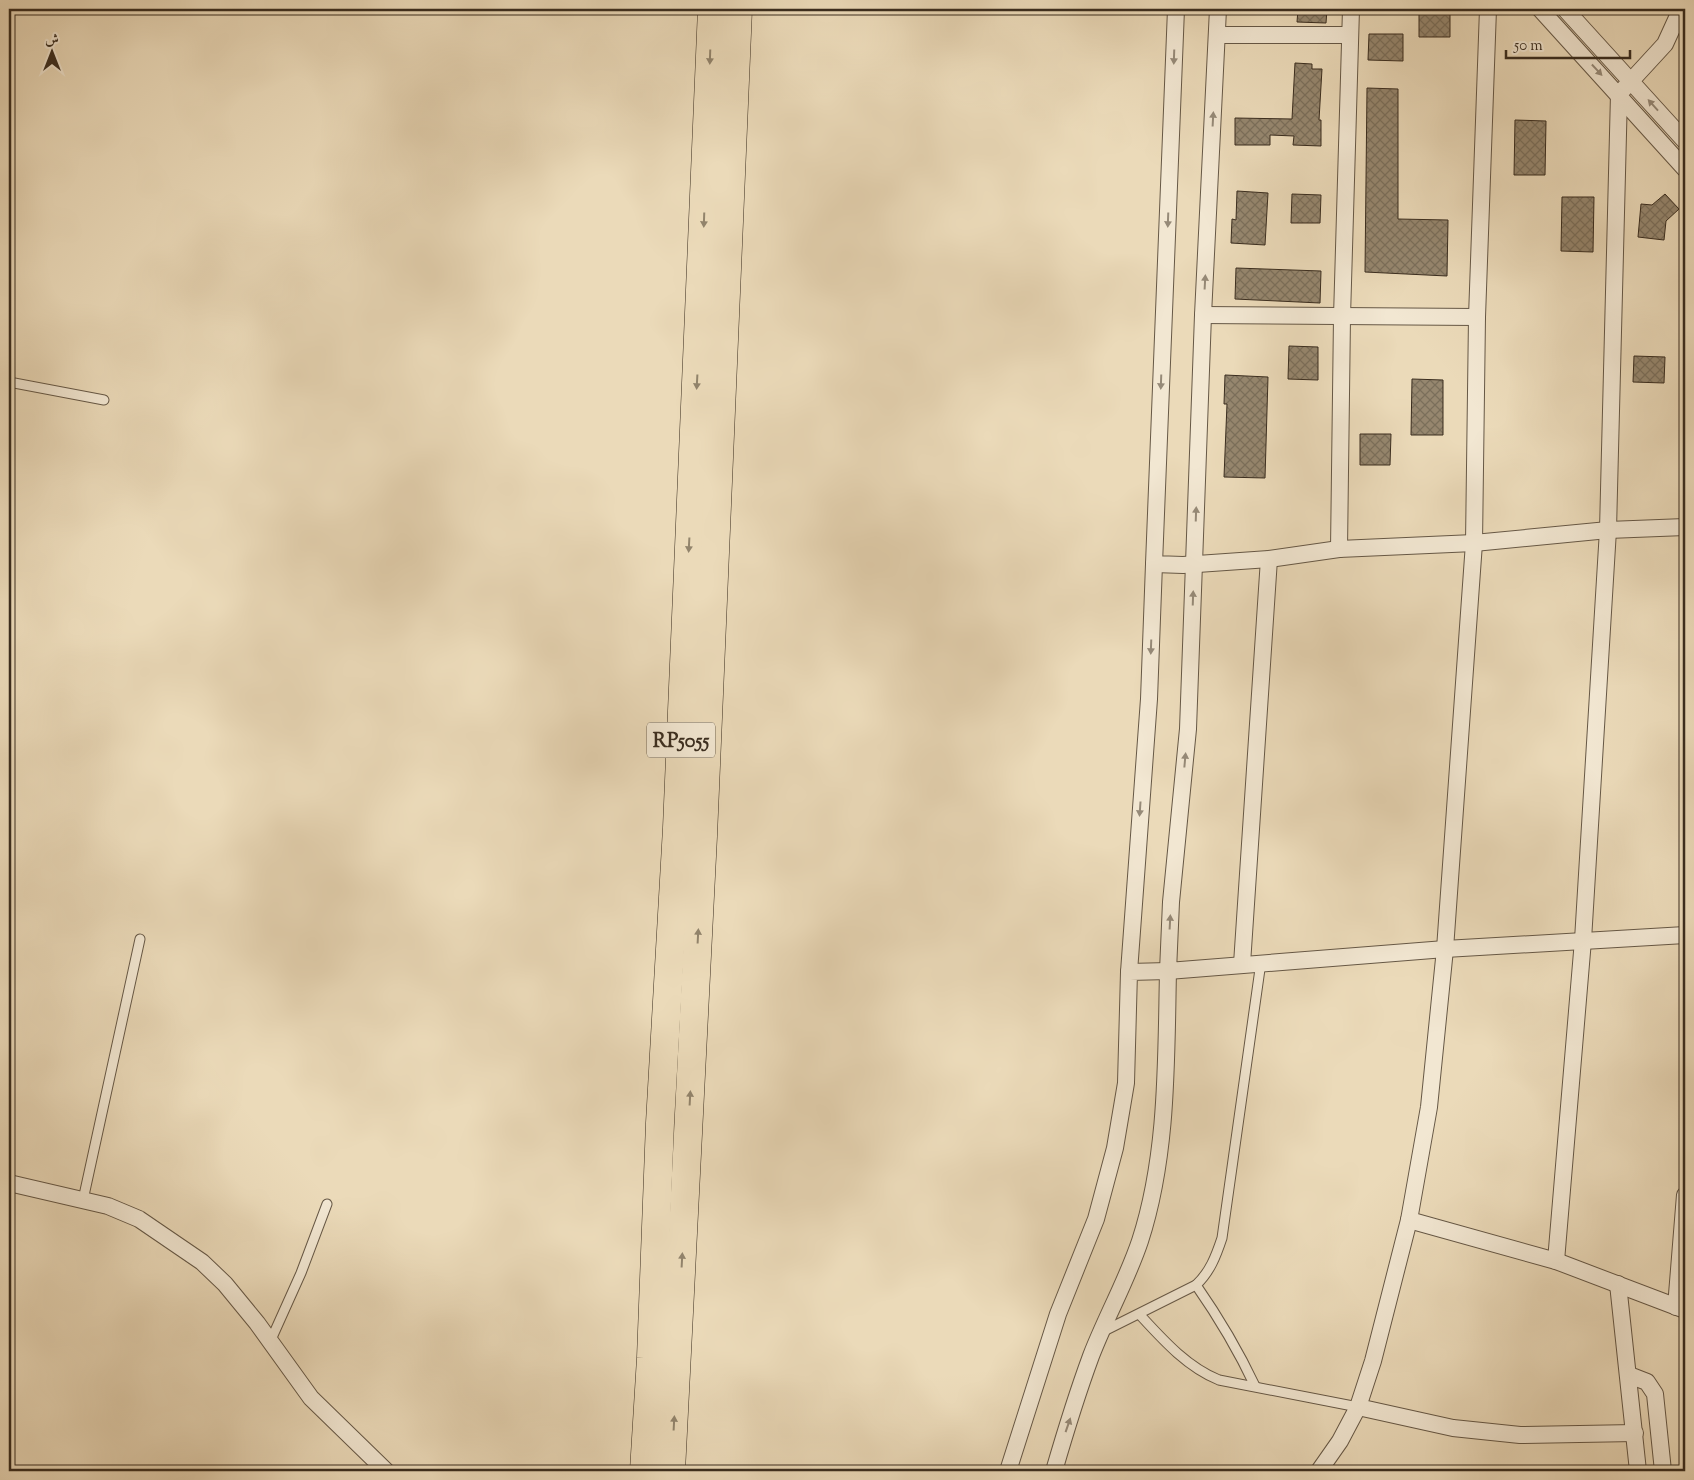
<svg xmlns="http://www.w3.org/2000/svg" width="1694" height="1480" viewBox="0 0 1694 1480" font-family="'Sorts Mill Goudy',Amiri,serif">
<defs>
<pattern id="building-cross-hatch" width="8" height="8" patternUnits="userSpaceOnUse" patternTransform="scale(1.25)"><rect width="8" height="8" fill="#96876f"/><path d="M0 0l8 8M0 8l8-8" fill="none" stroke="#7b6f5b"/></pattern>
</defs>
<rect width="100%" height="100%" fill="#ebdab9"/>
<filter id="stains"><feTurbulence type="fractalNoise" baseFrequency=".004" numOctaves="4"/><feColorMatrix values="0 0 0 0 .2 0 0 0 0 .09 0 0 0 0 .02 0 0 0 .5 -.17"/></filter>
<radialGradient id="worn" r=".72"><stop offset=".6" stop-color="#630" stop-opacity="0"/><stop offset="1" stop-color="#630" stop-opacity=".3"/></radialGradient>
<g fill="url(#building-cross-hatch)" stroke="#3a2d1f">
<polygon points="1298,9 1327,9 1326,23 1297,22"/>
<polygon points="1419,10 1450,11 1450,37 1419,37"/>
<polygon points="1369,34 1403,34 1403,61 1368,60"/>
<polygon points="1295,63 1312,64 1312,69 1322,69 1319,120 1321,120 1321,146 1293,145 1294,136 1270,135 1270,145 1235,145 1235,118 1292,119"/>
<polygon points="1367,88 1398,89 1398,219 1448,220 1447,276 1365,272"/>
<polygon points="1515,120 1546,121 1545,175 1514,175"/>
<polygon points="1237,191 1268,193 1265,245 1231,243 1232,219 1236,220"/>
<polygon points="1292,194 1321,195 1320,223 1291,223"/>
<polygon points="1665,194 1679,209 1666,221 1664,240 1638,237 1641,204 1652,205"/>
<polygon points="1562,197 1594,197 1593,252 1561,251"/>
<polygon points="1236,268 1321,271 1320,303 1235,299"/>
<polygon points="1289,346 1318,347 1318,380 1288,379"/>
<polygon points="1634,356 1665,357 1664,383 1633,382"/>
<polygon points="1225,375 1268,377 1265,478 1224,477 1227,404 1224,404"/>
<polygon points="1412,379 1443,380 1443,435 1411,435"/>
<polygon points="1360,434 1391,434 1390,465 1360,465"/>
</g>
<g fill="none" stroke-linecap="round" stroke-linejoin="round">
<defs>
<g id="service">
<polyline points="9,382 104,400"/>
<polyline points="83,1200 140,939"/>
<path d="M1196 1285C1219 1318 1238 1350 1255 1386"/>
<path d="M1140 1315C1163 1340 1187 1367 1219 1380L1358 1407"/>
<path d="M1102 1332 1196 1285C1210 1272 1216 1256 1222 1238L1261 962"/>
<polyline points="270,1342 301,1273 327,1204"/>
</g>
<g id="minor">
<polyline points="1176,9 1154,564 1183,565 1269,559 1339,549 1474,543 1608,530 1685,527"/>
<polyline points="1218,9 1203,315 1188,729 1171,902 1168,971 1445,949 1685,935"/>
<polyline points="1540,9 1685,169"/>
<polyline points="1565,9 1685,141"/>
<polyline points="1217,35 1350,35"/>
<polyline points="1203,315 1477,317"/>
<polyline points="1339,549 1342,317 1351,9"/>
<polyline points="1242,964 1269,559"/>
<polyline points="1129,972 1149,699 1154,564"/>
<polyline points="9,1183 108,1206 139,1219 202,1262 225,1284 257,1323 311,1398 386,1471"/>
<polyline points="1409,1220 1556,1261 1685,1310"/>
<polyline points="1556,1261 1583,940 1608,530 1619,94 1665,44 1681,9"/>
<polyline points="1618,1284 1638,1471"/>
<polyline points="1676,1307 1685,1195"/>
<polyline points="1629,1375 1647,1382 1655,1394 1663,1471"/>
<polyline points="1358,1407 1453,1428 1520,1435 1635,1433"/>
<path d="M1008 1471 1058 1314 1096 1219 1115 1148 1126 1083 1129 972 1168 971C1166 1061 1168 1155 1140 1241 1127 1280 1106 1317 1091 1356 1077 1394 1065 1433 1054 1471"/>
<polyline points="1319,1471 1340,1441 1358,1407 1373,1361 1409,1220 1429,1107 1445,949 1474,543 1477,317 1488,9"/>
</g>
<g id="trunk">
<polyline points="644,1471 651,1358 660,1123 677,828 712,9"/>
<polyline points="671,1471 703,836 738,9"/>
</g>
</defs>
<use href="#service" stroke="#665846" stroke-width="11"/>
<use href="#minor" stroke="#665846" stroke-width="18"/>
<use href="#trunk" stroke="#3a2d1f" stroke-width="29"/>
<use href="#service" stroke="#f2e7d2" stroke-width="9"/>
<use href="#minor" stroke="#f2e7d2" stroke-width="16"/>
<use href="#trunk" stroke="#ebdab9" stroke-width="28"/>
</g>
<defs><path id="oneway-solid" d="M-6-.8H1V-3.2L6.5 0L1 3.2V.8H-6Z" transform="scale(1.25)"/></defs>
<g fill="#92846c">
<use href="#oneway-solid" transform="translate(710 57) rotate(92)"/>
<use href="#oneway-solid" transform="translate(704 220) rotate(92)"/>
<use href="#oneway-solid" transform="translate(697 382) rotate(93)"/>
<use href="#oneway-solid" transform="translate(689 545) rotate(93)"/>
<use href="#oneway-solid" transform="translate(698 936) rotate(-87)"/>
<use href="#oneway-solid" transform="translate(690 1098) rotate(-87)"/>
<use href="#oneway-solid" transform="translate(682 1260) rotate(-87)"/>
<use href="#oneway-solid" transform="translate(674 1423) rotate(-87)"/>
</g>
<g fill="#968a78">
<use href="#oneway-solid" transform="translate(1174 57) rotate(92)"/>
<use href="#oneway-solid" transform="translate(1597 70) rotate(47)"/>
<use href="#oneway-solid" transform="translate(1653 105) rotate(-132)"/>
<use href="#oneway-solid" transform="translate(1213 119) rotate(-87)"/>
<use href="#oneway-solid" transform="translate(1168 220) rotate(92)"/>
<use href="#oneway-solid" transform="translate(1205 282) rotate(-87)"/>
<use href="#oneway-solid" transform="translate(1161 382) rotate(92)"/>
<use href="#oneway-solid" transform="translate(1196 514) rotate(-88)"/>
<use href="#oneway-solid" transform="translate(1193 598) rotate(-88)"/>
<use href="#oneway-solid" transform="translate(1151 647) rotate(92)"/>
<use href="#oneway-solid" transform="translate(1185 760) rotate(-85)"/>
<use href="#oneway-solid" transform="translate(1140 809) rotate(94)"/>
<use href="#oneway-solid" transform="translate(1170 922) rotate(-87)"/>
<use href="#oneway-solid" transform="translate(1068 1425) rotate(-71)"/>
</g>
<g text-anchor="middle" stroke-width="5" stroke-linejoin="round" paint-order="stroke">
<rect fill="#f2e7d2" stroke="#716555" stroke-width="1" x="647" y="722.5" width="68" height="35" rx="4"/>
<g font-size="20" font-weight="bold" fill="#3a2d1f">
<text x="681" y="747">RP5055</text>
</g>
</g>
<rect width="1694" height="1480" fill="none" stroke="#ebdab9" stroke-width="30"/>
<rect x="10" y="10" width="1674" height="1460" fill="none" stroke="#3a2d1f" stroke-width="2.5"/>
<rect x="15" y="15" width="1664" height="1450" fill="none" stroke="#3a2d1f"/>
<g transform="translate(52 52)" stroke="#f2e7d2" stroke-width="4" paint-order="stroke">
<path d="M0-4L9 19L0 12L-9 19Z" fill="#3a2d1f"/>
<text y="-8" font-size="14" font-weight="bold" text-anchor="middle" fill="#3a2d1f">ش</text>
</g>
<path d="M1506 50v8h124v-8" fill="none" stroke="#3a2d1f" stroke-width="2.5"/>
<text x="1514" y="50" font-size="15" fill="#3a2d1f" stroke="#f2e7d2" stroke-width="4" paint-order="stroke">50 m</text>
<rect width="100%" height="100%" filter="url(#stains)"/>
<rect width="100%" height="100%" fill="url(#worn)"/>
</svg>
